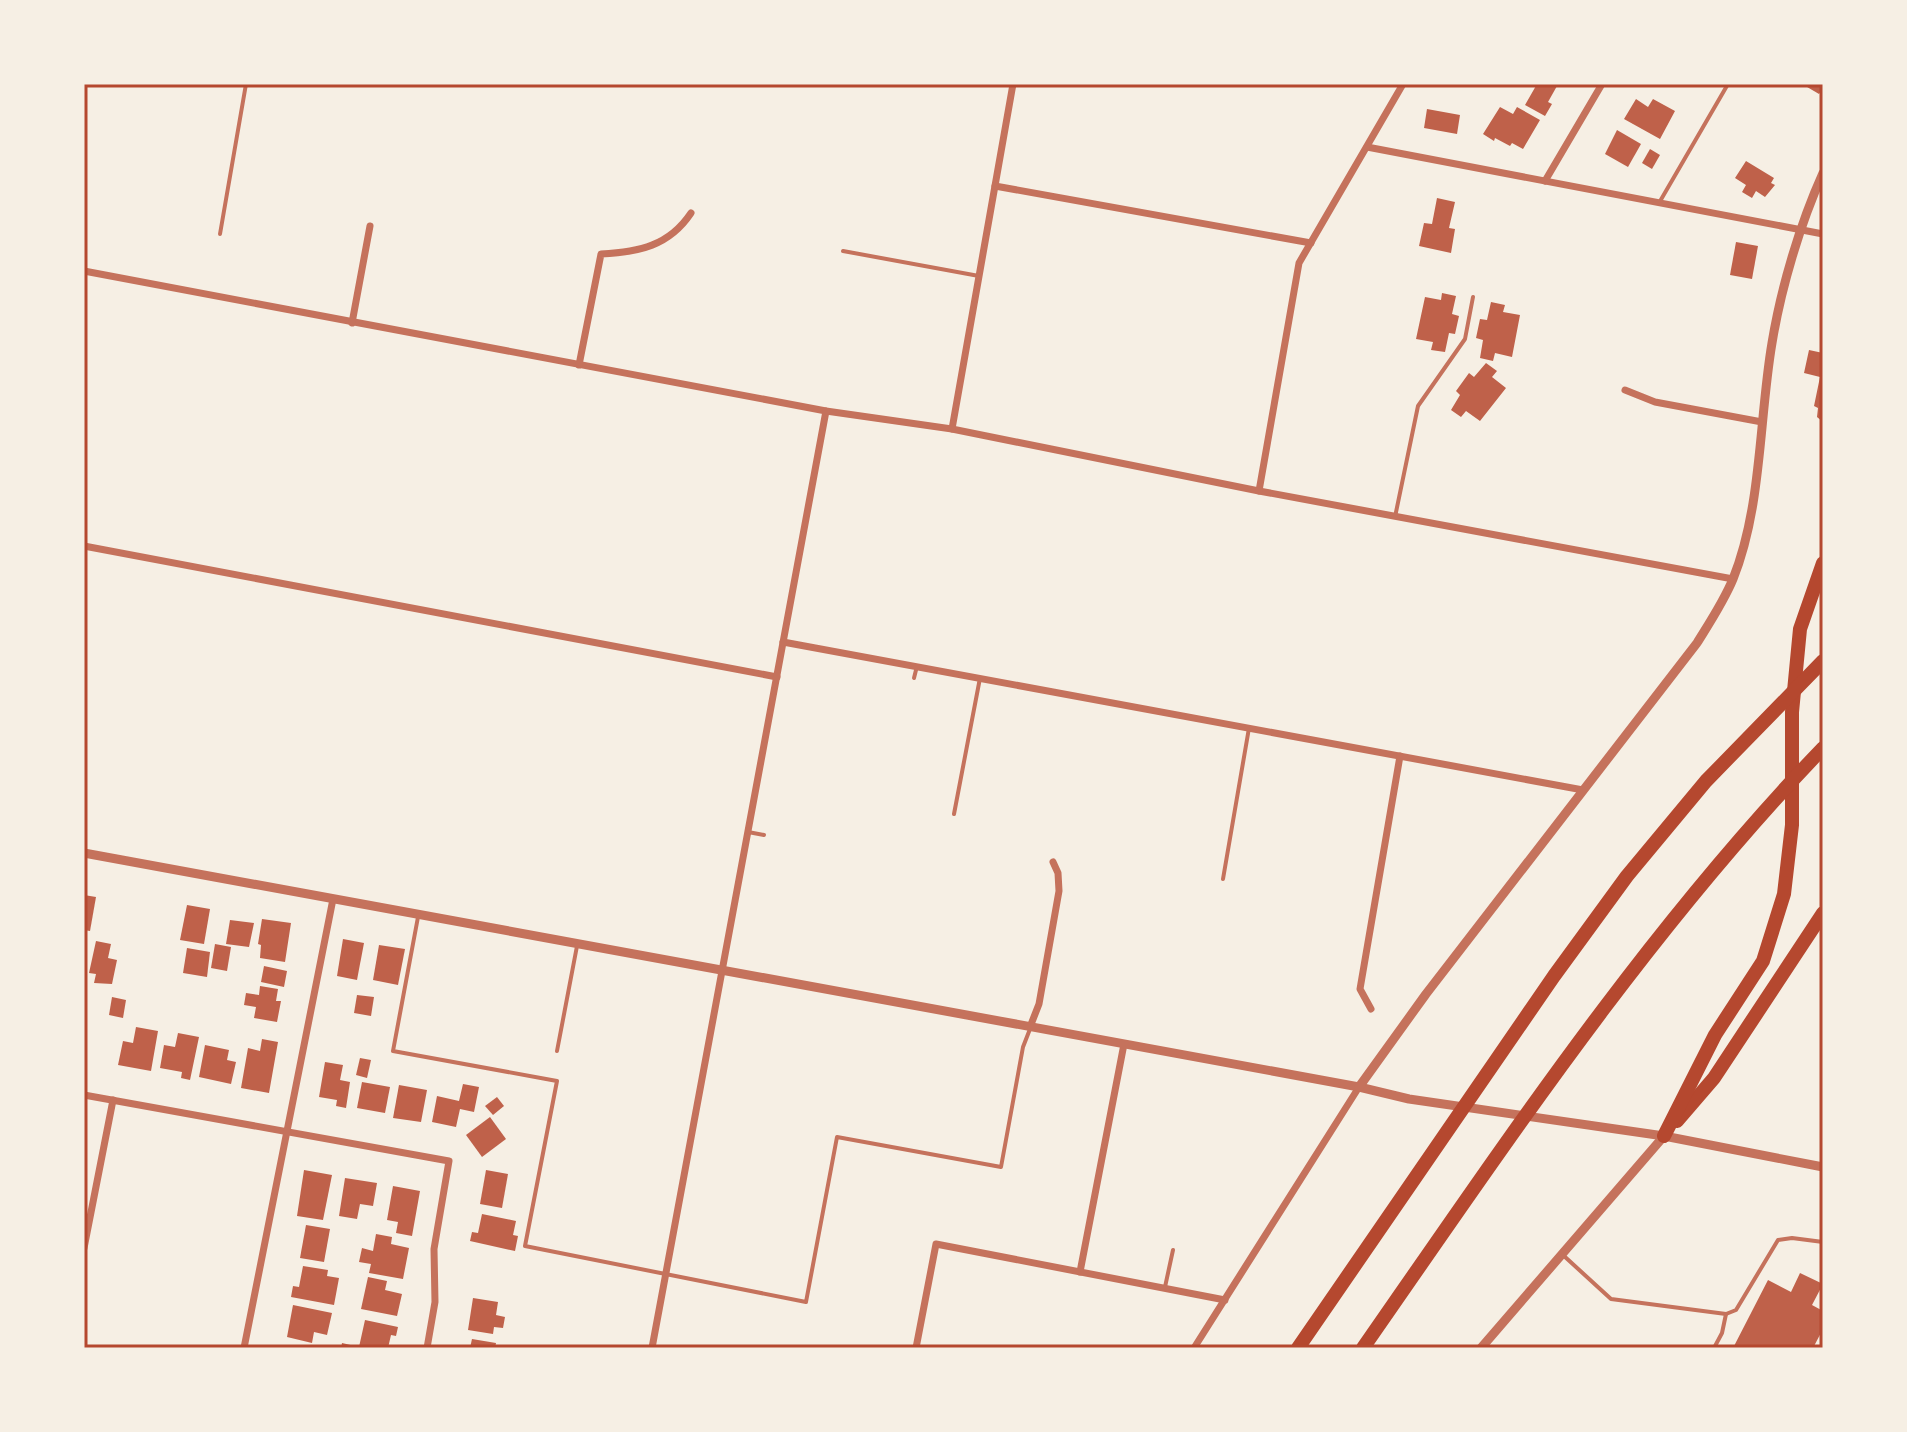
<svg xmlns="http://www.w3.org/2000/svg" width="1907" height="1432" viewBox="0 0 1907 1432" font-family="'Space Grotesk',sans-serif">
<rect width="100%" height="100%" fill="#f6efe4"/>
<g fill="#bf614a">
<polygon points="1537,84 1557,86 1548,102 1552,104 1545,116 1525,105"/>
<polygon points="1802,84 1823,84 1823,88 1819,94"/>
<polygon points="1636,99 1648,107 1653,99 1675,111 1660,139 1624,119"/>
<polygon points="1500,107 1513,114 1517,107 1540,120 1523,149 1512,143 1510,146 1495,138 1494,141 1483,134"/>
<polygon points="1427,109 1460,115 1457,134 1424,128"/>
<polygon points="1617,130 1641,144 1628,167 1605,154"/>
<polygon points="1650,149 1660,155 1652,169 1642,163"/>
<polygon points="1746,161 1774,178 1771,183 1775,185 1765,197 1756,191 1752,198 1742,192 1746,185 1735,178"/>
<polygon points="1437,198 1455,202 1449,228 1455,229 1451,253 1419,246 1424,223 1432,224"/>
<polygon points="1736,242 1758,246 1752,279 1730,275"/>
<polygon points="1442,293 1456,296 1452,314 1459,316 1455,334 1449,333 1445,352 1431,350 1433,342 1416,339 1425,297 1441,300"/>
<polygon points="1491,302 1505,305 1503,312 1520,315 1512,357 1495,353 1493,361 1480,358 1483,340 1476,338 1480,319 1487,320"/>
<polygon points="1809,350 1823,353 1823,422 1817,417 1818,408 1814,406 1820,377 1804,373"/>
<polygon points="1486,363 1497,371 1492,377 1506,388 1480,421 1466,411 1461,417 1451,410 1460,395 1456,391 1469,373 1474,377"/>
<polygon points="84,895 96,897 90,931 84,930"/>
<polygon points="187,905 210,909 204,944 180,940"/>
<polygon points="262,919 291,923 285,962 260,958 261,945 258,944"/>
<polygon points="230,920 254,923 249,947 226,944"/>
<polygon points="343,939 364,943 357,980 337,976"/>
<polygon points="96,941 111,944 108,958 117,960 112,984 94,983 96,974 89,973"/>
<polygon points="215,944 231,947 227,971 211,968"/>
<polygon points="379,945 405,949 398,985 373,980"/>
<polygon points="187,948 210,952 207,977 183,973"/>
<polygon points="264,966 287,971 284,987 261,982"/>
<polygon points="260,986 278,989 276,1001 281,1001 277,1022 254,1018 256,1007 244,1005 246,993 259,995"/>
<polygon points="357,995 374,997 371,1016 354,1013"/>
<polygon points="112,997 126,1000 123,1018 109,1015"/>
<polygon points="136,1027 158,1031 151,1071 118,1065 123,1041 133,1043"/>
<polygon points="178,1033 199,1037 190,1080 181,1078 182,1072 160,1068 164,1045 175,1047"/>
<polygon points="262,1039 278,1042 269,1093 241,1088 248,1048 260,1051"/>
<polygon points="205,1045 229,1050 227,1060 236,1062 231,1084 199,1077"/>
<polygon points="360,1058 371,1060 367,1078 356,1075"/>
<polygon points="325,1062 343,1065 340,1080 350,1082 346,1108 336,1106 337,1100 319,1097"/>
<polygon points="362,1082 390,1087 385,1113 357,1108"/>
<polygon points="463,1084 479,1087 474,1112 460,1109 456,1127 432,1122 437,1096 459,1101"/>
<polygon points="399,1085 427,1090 421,1122 393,1118"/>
<polygon points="497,1097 504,1106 493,1115 485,1106"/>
<polygon points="490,1117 506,1139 482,1157 466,1135"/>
<polygon points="304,1170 332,1175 323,1220 297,1216"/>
<polygon points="486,1170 508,1174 502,1208 480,1204"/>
<polygon points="345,1178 377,1183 373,1206 360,1204 357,1219 339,1216"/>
<polygon points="393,1186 420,1191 412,1236 396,1233 398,1222 387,1220"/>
<polygon points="482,1214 516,1221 513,1235 518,1236 515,1251 470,1241 472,1232 478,1233"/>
<polygon points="306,1225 330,1229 324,1262 300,1258"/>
<polygon points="376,1234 392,1237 391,1244 409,1248 403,1279 369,1273 371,1264 359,1262 362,1248 373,1251"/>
<polygon points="303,1266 328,1270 327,1276 339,1278 334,1305 291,1297 293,1286 299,1287"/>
<polygon points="1800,1273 1823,1284 1812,1305 1823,1311 1823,1329 1813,1348 1733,1348 1768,1280 1791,1292"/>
<polygon points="368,1277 387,1281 385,1290 402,1294 397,1316 361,1309"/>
<polygon points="473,1298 498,1302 496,1315 505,1317 503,1328 494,1327 493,1334 468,1330"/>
<polygon points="293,1305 332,1313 327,1335 314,1332 312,1343 287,1337"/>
<polygon points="365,1320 398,1327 396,1336 391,1335 388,1348 341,1348 342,1343 359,1347"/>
<polygon points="472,1339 496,1343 495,1348 470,1348"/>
</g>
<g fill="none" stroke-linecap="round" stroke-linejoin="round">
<g stroke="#c5725c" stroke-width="4">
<polyline points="1659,203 1728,84"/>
<polyline points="220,234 246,84"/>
<polyline points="843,251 979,276"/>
<polyline points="1395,517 1418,406 1465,339 1473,297"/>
<polyline points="914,678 917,666"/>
<polyline points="954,814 980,678"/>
<polyline points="748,832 764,835"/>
<polyline points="1223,879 1249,728"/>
<polyline points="418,917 393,1051 557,1081 525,1246 806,1302 837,1137 1001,1167 1023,1047 1030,1029"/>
<polyline points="557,1051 577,946"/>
<polyline points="1564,1256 1611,1299 1726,1314 1736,1310 1778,1240 1792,1238 1823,1242"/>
<polyline points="1165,1287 1173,1250"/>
<polyline points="1714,1348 1722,1333 1726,1314"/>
</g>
<g stroke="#c5725c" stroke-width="7">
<polyline points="1367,147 1823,234"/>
<polyline points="1545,181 1602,84"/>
<polyline points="995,186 1311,243"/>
<polyline points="84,271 826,411 952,429 1259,491 1733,579"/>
<polyline points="352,323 370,226"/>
<path d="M579 365 601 254C639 252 669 246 691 213"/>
<polyline points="1625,390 1655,402 1762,422"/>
<polyline points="952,429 1013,84"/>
<polyline points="1259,491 1299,263 1403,84"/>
<polyline points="84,546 777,677"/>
<polyline points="783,642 1583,790"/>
<polyline points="1371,1009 1360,989 1400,756"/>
<polyline points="1030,1027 1039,1004 1059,891 1058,873 1053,862"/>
<polyline points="84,1095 449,1161 434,1249 435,1302 427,1348"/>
<polyline points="84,1248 113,1100"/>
<polyline points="1080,1272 1124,1044"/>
<polyline points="244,1348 333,899"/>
<polyline points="652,1348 826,411"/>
<polyline points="916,1348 936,1244 1225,1300"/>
<polyline points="1194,1348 1359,1087"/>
</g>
<g stroke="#c5725c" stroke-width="9">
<polyline points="84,853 1359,1087 1409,1099 1664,1136 1823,1167"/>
<path d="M1359 1087 1426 994 1697 643C1710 622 1724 601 1733 579 1762 507 1759 419 1772 343 1781 288 1800 224 1823 173"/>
<polyline points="1481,1348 1664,1136"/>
</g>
<g stroke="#b5482f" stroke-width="14">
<polyline points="1677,1121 1714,1078 1823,913"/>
<polyline points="1664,1136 1715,1035 1763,961 1784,894 1792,825 1792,712 1800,629 1823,563"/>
<polyline points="1298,1348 1554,976 1627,876 1706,781 1823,661"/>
<path d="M1363 1348C1507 1141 1648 930 1823 748"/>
</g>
</g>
<rect width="1907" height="1432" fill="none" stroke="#f6efe4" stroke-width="172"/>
<rect x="86" y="86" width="1735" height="1260" fill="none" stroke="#b5482f" stroke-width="3"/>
</svg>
